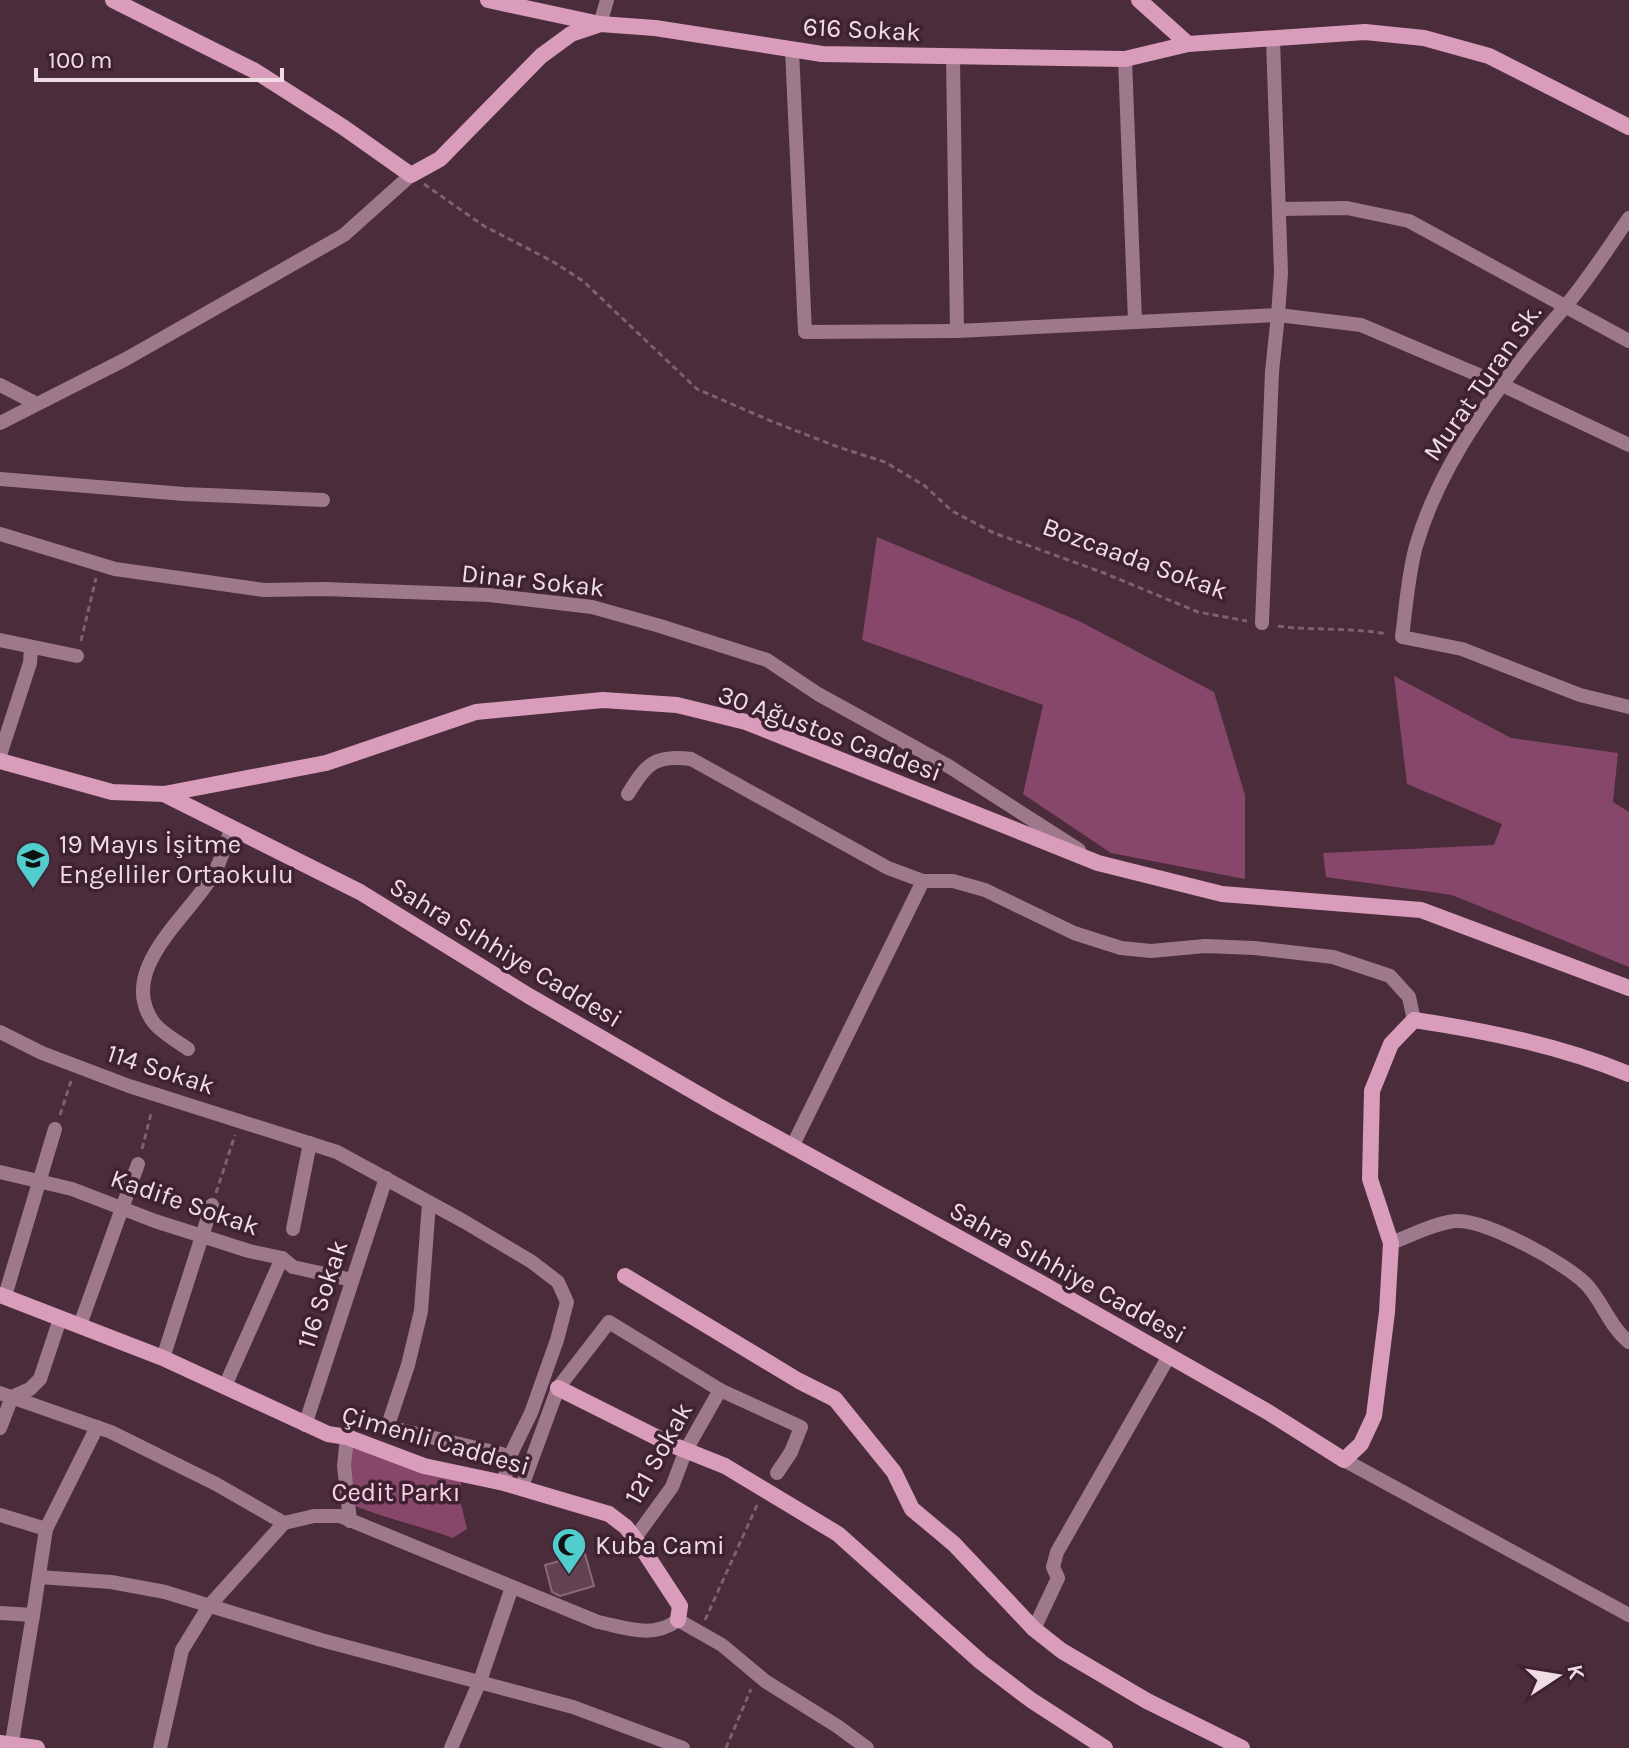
<svg xmlns="http://www.w3.org/2000/svg" width="1629" height="1748" viewBox="0 0 1629 1748" font-family="Karla,sans-serif">
<rect width="100%" height="100%" fill="#4a2c3b"/>
<g fill="#87476a">
<polygon points="877,537 1079,621 1214,692 1245,795 1245,879 1111,853 1023,794 1043,705 862,640"/>
<polygon points="1394,676 1511,738 1618,753 1613,802 1629,812 1629,967 1452,895 1326,877 1323,853 1494,845 1502,824 1407,784"/>
<path d="M350 1447 461 1481V1504L467 1529 453 1538C420 1526 385 1518 352 1505Z"/>
</g>
<polygon fill="#614152" stroke="#8a6879" stroke-width="2" points="585,1554 594,1586 560,1596 552,1592 545,1565"/>
<g fill="none" stroke-linecap="round" stroke-linejoin="round">
<g stroke="#7c616e" stroke-width="3" stroke-dasharray="6 4" stroke-linecap="butt">
<polyline points="424,184 484,226 552,261 583,281 697,389 771,421 838,447 885,462 925,486 952,511 994,533 1104,573 1198,612 1247,621"/>
<path d="M1278 626C1314 631 1350 627 1386 634"/>
<polyline points="81,641 96,578"/>
<polyline points="60,1115 71,1081"/>
<polyline points="142,1149 152,1110"/>
<polyline points="216,1193 235,1135"/>
<polyline points="705,1620 758,1503"/>
<polyline points="726,1748 751,1689"/>
</g>
<g stroke="#9e788b" stroke-width="14">
<polyline points="600,24 607,0"/>
<polyline points="792,50 805,332 957,331"/>
<polyline points="953,57 957,331 1278,315 1281,273 1273,40"/>
<polyline points="1125,59 1135,321"/>
<polyline points="1279,209 1347,208 1409,221 1629,341"/>
<path d="M1629 218C1608 248 1588 280 1564 308 1506 375 1441 459 1416 546 1408 575 1406 607 1402 637L1462 649 1580 695 1629 707"/>
<polyline points="0,385 37,404"/>
<polyline points="0,423 126,359 344,235 411,175"/>
<polyline points="0,479 184,494 323,500"/>
<polyline points="0,534 115,569 179,578 264,590 324,589 489,595 592,607 660,626 767,660 818,694 950,767 1079,850"/>
<polyline points="1262,623 1272,372 1278,315 1361,325 1502,385 1629,445"/>
<polyline points="0,640 77,656"/>
<polyline points="0,755 30,663 31,648"/>
<path d="M628 794C646 764 655 754 691 759L888 868 923 881"/>
<polyline points="0,1032 42,1053 129,1086 337,1152 465,1222 532,1262 558,1282 567,1302 557,1340 531,1413 508,1460"/>
<path d="M188 1049C178 1042 162 1033 154 1023 115 971 189 916 213 875 221 861 226 844 231 829"/>
<polyline points="792,1147 923,881 953,881 985,890 1074,933 1121,948 1151,951 1205,946 1254,948 1333,957 1390,976 1409,997 1414,1020"/>
<polyline points="0,1172 72,1189 155,1221 249,1251 282,1258 293,1267 352,1280"/>
<polyline points="429,1203 421,1311 408,1365 389,1422 392,1428 502,1454 508,1460 504,1483"/>
<polyline points="293,1229 310,1143"/>
<path d="M1391 1243C1410 1236 1434 1223 1455 1221 1485 1219 1564 1262 1586 1284 1603 1302 1609 1326 1629 1342"/>
<polyline points="5,1296 55,1129"/>
<polyline points="80,1325 138,1164"/>
<polyline points="163,1358 212,1205"/>
<polyline points="225,1386 282,1258"/>
<polyline points="0,1393 111,1432 216,1484 284,1523"/>
<polyline points="305,1425 386,1178"/>
<polyline points="0,1428 12,1397 30,1389 40,1379 60,1319"/>
<polyline points="347,1437 344,1466 350,1521"/>
<polyline points="1344,1460 1629,1615"/>
<polyline points="521,1489 558,1388 609,1322 720,1390 801,1427 791,1452 777,1473"/>
<polyline points="0,1515 46,1529 33,1615 0,1613"/>
<polyline points="46,1529 97,1427"/>
<polyline points="635,1538 672,1487 686,1450 720,1390"/>
<polyline points="39,1577 111,1582 165,1592 321,1640 573,1707 683,1748"/>
<polyline points="1034,1629 1058,1578 1053,1567 1057,1552 1169,1356"/>
<polyline points="11,1748 33,1615"/>
<path d="M160 1748 182 1650 209 1606 284 1523 314 1516H340L598 1622C627 1628 653 1639 678 1620L722 1645 765 1681 837 1726 867 1748"/>
<polyline points="451,1748 480,1681 512,1587"/>
</g>
<g stroke="#d99dbb" stroke-width="16">
<polyline points="113,0 255,71 343,127 411,175 440,159 541,56 571,34 598,25"/>
<polyline points="488,0 600,24 655,28 822,54 1125,59 1188,44 1365,32 1424,38 1489,56 1629,127"/>
<polyline points="1139,0 1188,44"/>
<polyline points="0,761 112,792 164,794 326,763 476,712 603,700 677,705 746,722 1098,863 1222,894 1421,910 1629,988"/>
<path d="M164 794 360 892 529 996 717 1105 1041 1283 1268 1412 1344 1460 1361 1444 1374 1416 1387 1312 1391 1243 1370 1179 1372 1091 1391 1044 1414 1020C1488 1031 1560 1046 1629 1074"/>
<polyline points="625,1276 799,1381 835,1399 894,1472 912,1509 954,1544 1034,1629 1062,1651 1147,1701 1242,1748"/>
<polyline points="0,1295 163,1358 328,1434 347,1437 424,1466 504,1483 609,1514 626,1527 642,1548 680,1606 678,1620"/>
<polyline points="558,1388 670,1444 725,1466 838,1534 981,1662 1031,1700 1105,1748"/>
<polyline points="0,1743 37,1748"/>
</g>
</g>
<defs>
<symbol id="school-pin" viewBox="-11 -11 22 30"><path d="M0 17L-7.5 6A9.5 9.5 0 1 1 7.5 6Z" fill="#52cdce" stroke="#3f2231"/><path d="M0-5L7-2L0 1L-7-2ZM-4 1L0 2.5L4 1V4Q0 6-4 4Z" fill="#111"/></symbol>
<symbol id="mosque-pin" viewBox="-11 -11 22 30"><path d="M0 17L-7.5 6A9.5 9.5 0 1 1 7.5 6Z" fill="#52cdce" stroke="#3f2231"/><path d="M3.5-4.9A6 6 0 1 0 3.5 4.9A5 5 0 1 1 3.5-4.9Z" fill="#111"/></symbol>
</defs>
<g fill-rule="evenodd">
<use href="#school-pin" x="13" y="839" width="40" height="54"/>
<use href="#mosque-pin" x="549" y="1525" width="40" height="54"/>
</g>
<g text-anchor="middle" stroke-width="7" stroke-linejoin="round" paint-order="stroke">
<g font-size="26" fill="#efdce5" stroke="#3f2231">
<text transform="translate(862 29) rotate(3)" y="9">616 Sokak</text>
<text transform="translate(1482 382) rotate(-55)" y="9">Murat Turan Sk.</text>
<text transform="translate(1135 558) rotate(20)" y="9">Bozcaada Sokak</text>
<text transform="translate(533 580) rotate(6)" y="9">Dinar Sokak</text>
<text transform="translate(830 733) rotate(20)" y="9">30 Ağustos Caddesi</text>
<text transform="translate(506 952) rotate(31)" y="9">Sahra Sıhhiye Caddesi</text>
<text transform="translate(161 1069) rotate(18)" y="9">114 Sokak</text>
<text transform="translate(185 1202) rotate(19)" y="9">Kadife Sokak</text>
<text transform="translate(1068 1272) rotate(29)" y="9">Sahra Sıhhiye Caddesi</text>
<text transform="translate(322 1294) rotate(-72)" y="9">116 Sokak</text>
<text transform="translate(436 1440) rotate(16)" y="9">Çimenli Caddesi</text>
<text transform="translate(658 1453) rotate(-61)" y="9">121 Sokak</text>
</g>
<g font-size="26" fill="#efdce5" stroke="#3f2231" text-anchor="start">
<text x="59" y="853">19 Mayıs İşitme<tspan x="59" dy="30">Engelliler Ortaokulu</tspan></text>
<text x="595" y="1554">Kuba Cami</text>
</g>
<g font-size="26" fill="#fdcfe6" stroke="#3f2231">
<text x="396" y="1501">Cedit Parkı</text>
</g>
</g>
<g transform="translate(1557 1676) rotate(78)" stroke="#3f2231" stroke-width="6" paint-order="stroke">
<path d="M0-6L14 30L0 20L-14 30Z" fill="#efdce5"/>
<text y="-12" font-size="22" font-weight="bold" text-anchor="middle" fill="#efdce5">K</text>
</g>
<path d="M36 68v12h246v-12" fill="none" stroke="#efdce5" stroke-width="4"/>
<text x="48" y="68" font-size="24" fill="#efdce5" stroke="#3f2231" stroke-width="6" paint-order="stroke">100 m</text>
</svg>
